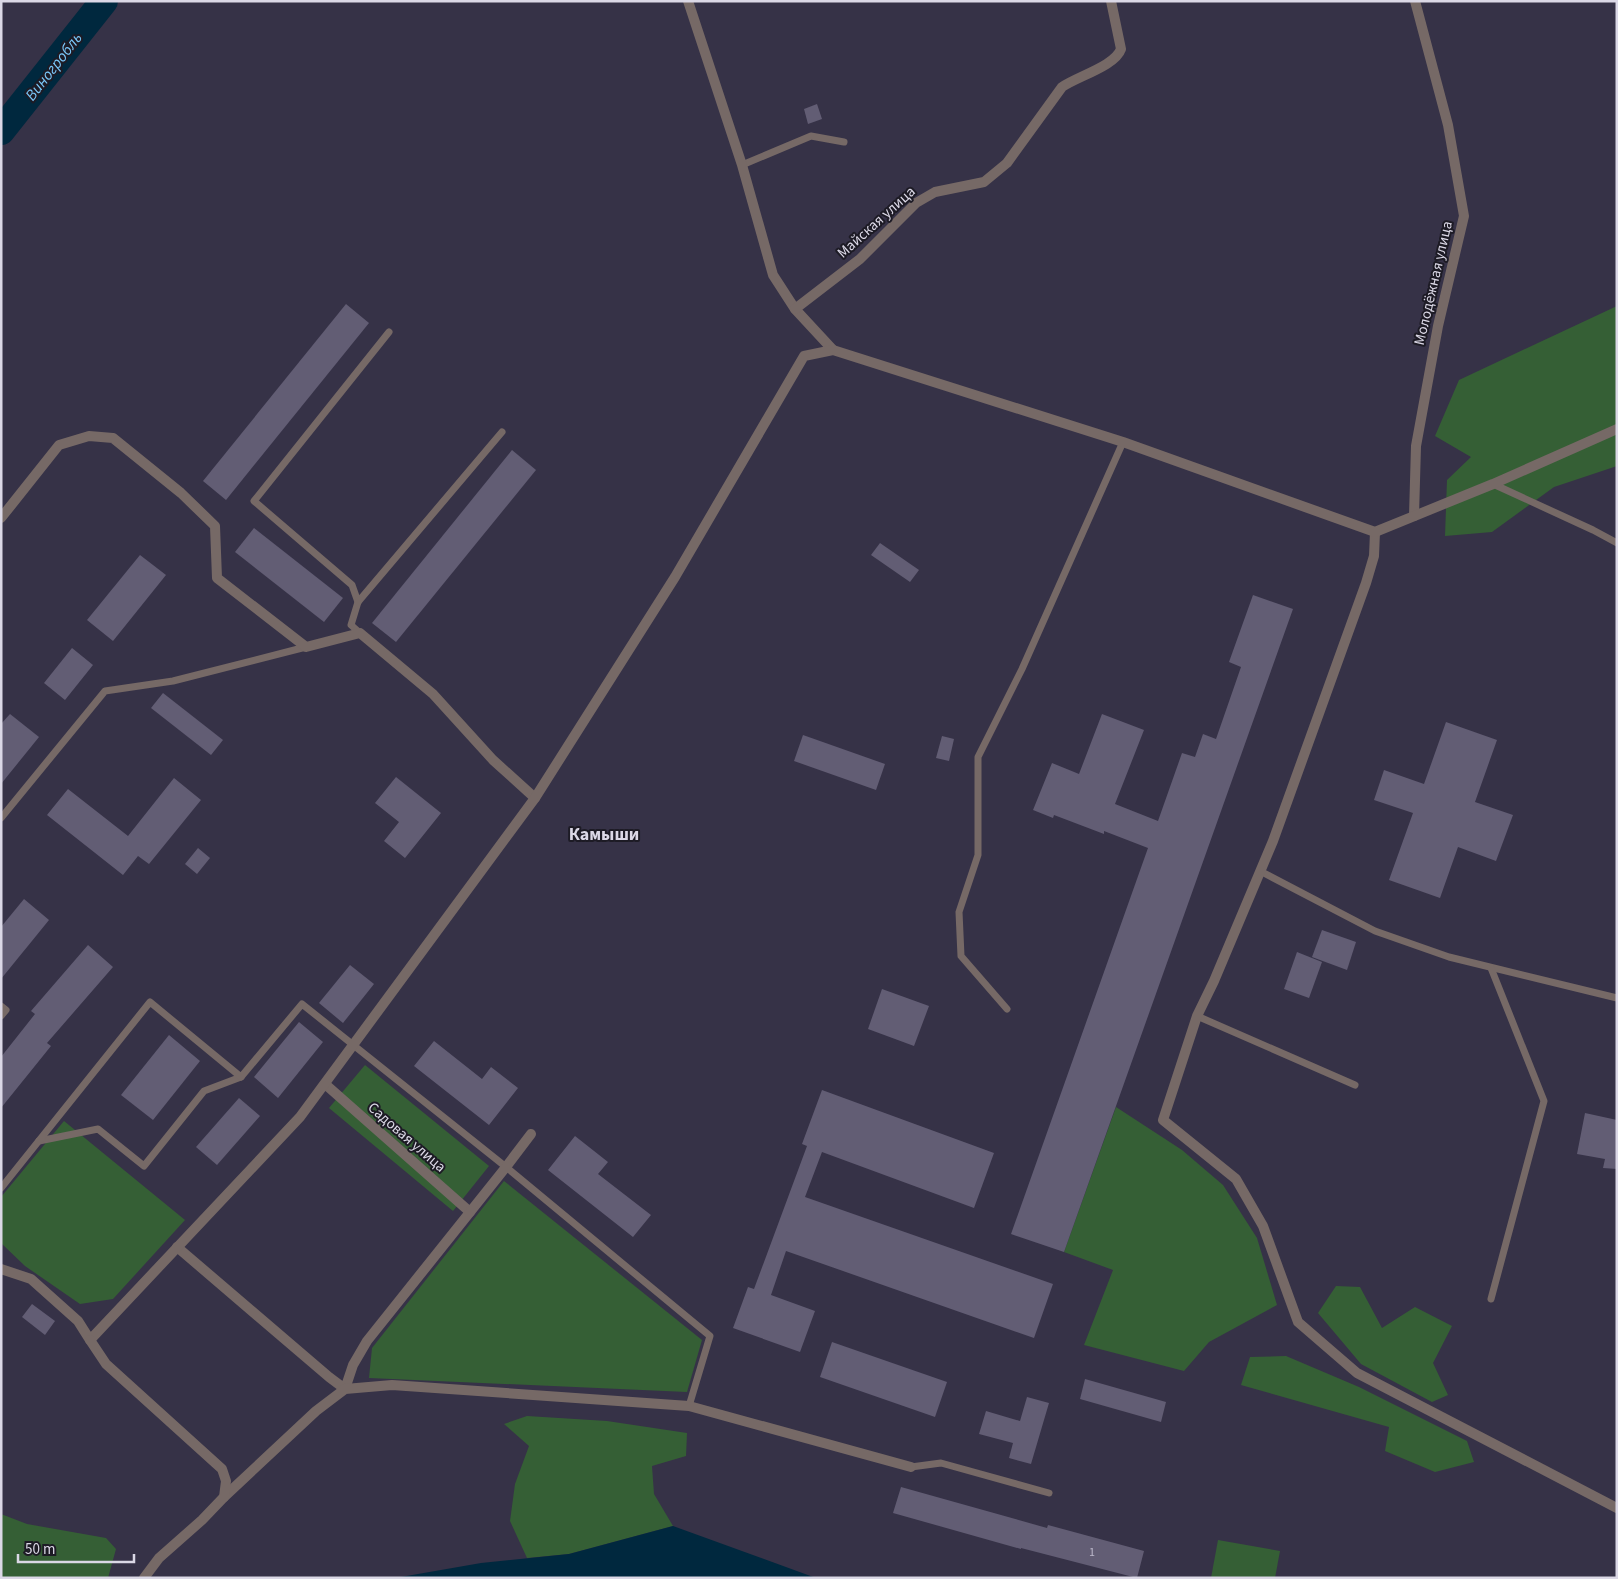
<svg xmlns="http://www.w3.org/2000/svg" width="1618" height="1579" viewBox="0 0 1618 1579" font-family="'Source Sans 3',sans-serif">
<rect width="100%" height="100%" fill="#363247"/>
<g fill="#355f35">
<polygon points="1617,306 1617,466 1554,487 1492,532 1445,536 1447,480 1471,457 1435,436 1459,380"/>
<polygon points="365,1065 489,1166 453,1211 329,1108"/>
<polygon points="1116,1107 1182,1150 1223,1185 1257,1238 1277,1305 1209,1342 1184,1371 1084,1345 1113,1270 1064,1252"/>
<polygon points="64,1121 185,1220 113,1299 80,1304 25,1266 1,1243 1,1197"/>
<polygon points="504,1181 702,1340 687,1392 369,1378 372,1348"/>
<polygon points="1336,1286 1360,1287 1382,1328 1415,1307 1452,1326 1433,1363 1448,1395 1432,1402 1361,1364 1318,1313"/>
<polygon points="1286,1356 1359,1387 1467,1441 1474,1462 1435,1472 1385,1451 1389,1427 1241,1385 1250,1357"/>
<polygon points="527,1416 607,1421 687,1433 686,1456 652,1466 654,1494 673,1526 569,1554 527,1558 510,1521 515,1484 529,1446 504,1424"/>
<polygon points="1,1514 27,1524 106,1538 116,1549 108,1578 1,1578"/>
<polygon points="1218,1540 1280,1551 1275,1578 1211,1578"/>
</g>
<polygon fill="#00283e" points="673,1526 816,1578 395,1578 481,1563 569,1554"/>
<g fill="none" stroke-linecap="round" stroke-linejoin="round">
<polyline stroke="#00283e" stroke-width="28" points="1,131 104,1"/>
</g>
<g fill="#625d74">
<polygon points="817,104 822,119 808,124 804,109"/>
<polygon points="346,304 369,323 226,500 203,481"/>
<polygon points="512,450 536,470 396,642 372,623"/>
<polygon points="254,528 343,598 324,622 235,552"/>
<polygon points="880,543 919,570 910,582 871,555"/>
<polygon points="140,555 166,575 113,641 87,620"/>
<polygon points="1253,595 1293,609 1064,1252 1011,1234 1148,848 1104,831 1104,834 1054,815 1053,818 1033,810 1052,763 1079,774 1102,714 1144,730 1115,804 1158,821 1182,753 1195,757 1203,734 1216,739 1241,667 1229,662"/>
<polygon points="72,648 93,665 65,700 44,683"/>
<polygon points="163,693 223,740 211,755 151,708"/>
<polygon points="10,714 39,737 1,784 1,724"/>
<polygon points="1446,722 1497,740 1475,802 1513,815 1496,861 1458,847 1440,898 1389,880 1413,813 1374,800 1384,770 1424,784"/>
<polygon points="803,735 885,764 876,790 794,761"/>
<polygon points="942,736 954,739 949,761 936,758"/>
<polygon points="396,777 441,813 405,858 384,841 399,822 375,803"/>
<polygon points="174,778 201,800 149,864 138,856 123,875 47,815 68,789 128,836"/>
<polygon points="198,848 210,858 197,874 185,864"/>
<polygon points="24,899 49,920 1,979 1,927"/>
<polygon points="1322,930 1356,942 1347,970 1312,957"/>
<polygon points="88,945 113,967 47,1043 51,1046 1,1108 1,1057 35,1014 31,1011"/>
<polygon points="1297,952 1322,962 1309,998 1284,989"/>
<polygon points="350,965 374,984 343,1023 319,1003"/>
<polygon points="882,989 929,1006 914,1046 868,1029"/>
<polygon points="299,1022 323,1042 278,1098 254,1077"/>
<polygon points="169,1035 200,1061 153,1120 121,1095"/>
<polygon points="434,1041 482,1079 491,1067 518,1088 489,1125 414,1066"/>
<polygon points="822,1090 994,1153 974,1208 822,1152 805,1197 1053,1284 1034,1338 786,1251 771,1295 815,1311 800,1352 733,1328 748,1287 754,1289 807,1146 802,1144"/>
<polygon points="239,1098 260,1116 217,1165 196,1147"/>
<polygon points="1585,1113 1617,1120 1617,1169 1603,1168 1605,1159 1577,1154"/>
<polygon points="575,1136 608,1162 598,1174 651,1215 633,1237 548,1170"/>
<polygon points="32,1304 55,1321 45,1335 22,1317"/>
<polygon points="832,1342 947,1382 935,1417 820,1377"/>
<polygon points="1085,1379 1166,1402 1161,1422 1080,1399"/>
<polygon points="1027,1397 1049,1403 1031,1464 1009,1458 1013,1443 979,1434 986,1411 1020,1421"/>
<polygon points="901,1487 1047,1528 1048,1525 1144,1551 1137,1578 1021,1548 1021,1549 893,1513"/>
</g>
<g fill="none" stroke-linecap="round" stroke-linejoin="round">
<g stroke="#766966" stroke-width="7">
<polyline points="742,165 811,136 844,142"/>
<polyline points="1493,484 1593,530 1617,543"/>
<polyline points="358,602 352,585 254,501 389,332"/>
<polyline points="360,633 351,625 358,602 502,432"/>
<polyline points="1,818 105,691 173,681 306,647"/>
<polyline points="1260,871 1375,931 1449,957 1617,998"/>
<polyline points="1,1006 6,1010 1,1016"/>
<polyline points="1007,1009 961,956 959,912 978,855 978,757 1022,669 1123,442"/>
<polyline points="1197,1016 1355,1085"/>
<polyline points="39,1141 98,1129 144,1166 204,1091 241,1077"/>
<polyline points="1,1188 150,1002 241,1077 302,1004 506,1167 710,1336 689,1406"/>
<polyline points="1491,1299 1544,1101 1491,968"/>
<polyline points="911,1467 941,1463 1049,1493"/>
</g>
<g stroke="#766966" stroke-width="10">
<polyline points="688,1 742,165 773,275 795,309 833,350"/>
<path d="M795 309 860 259 916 203 935 192 984 182 1007 163 1062 87C1078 76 1115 66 1121 49L1111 1"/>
<polyline points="1414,516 1416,446 1438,326 1464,216 1448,125 1415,1"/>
<polyline points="1,518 59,445 89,436 113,438 181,493 215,526 217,578 306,647 360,633 433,694 493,760 535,798"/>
<polyline points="1375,532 1374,556 1366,583 1273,841 1214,981 1197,1016 1163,1120 1236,1179 1263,1226 1298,1322 1357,1373 1617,1508"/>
<polyline points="325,1084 470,1212"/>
<polyline points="177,1247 329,1377 345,1389 353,1365 367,1341 506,1167 531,1134"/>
<polyline points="1,1269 31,1279 78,1321 90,1340 300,1117 535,798 675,577 804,356 833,350 1123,442 1375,532 1493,484 1617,429"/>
<polyline points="224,1497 316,1411 345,1389 392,1385 689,1406 911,1467"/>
</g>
<polyline stroke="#766966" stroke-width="10" points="90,1340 106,1364 222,1469 226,1481 224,1497 202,1520 159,1558 144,1578"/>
</g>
<g text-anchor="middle" stroke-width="4" stroke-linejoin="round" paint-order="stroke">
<g font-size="12" fill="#bdb9ca">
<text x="1092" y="1556">1</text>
</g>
<g font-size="15" fill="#dbd8e6" stroke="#1d1b25">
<text transform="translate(876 222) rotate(-42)" y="5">Майская улица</text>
<text transform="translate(1433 283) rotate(-77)" y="5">Молодёжная улица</text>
<text transform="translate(407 1137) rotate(41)" y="5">Садовая улица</text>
</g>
<g font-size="16" font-style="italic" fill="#7ac8f9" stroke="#1d1b25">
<text transform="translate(53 66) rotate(-52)" y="6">Виногробль</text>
</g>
<g font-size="18" font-weight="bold" fill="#dbd8e6" stroke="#1d1b25">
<text x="604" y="840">Камыши</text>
</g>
</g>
<rect width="1618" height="1579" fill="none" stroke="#dbd8e6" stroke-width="5"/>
<path d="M18 1554v8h116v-8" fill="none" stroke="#dbd8e6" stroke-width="2.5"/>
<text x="25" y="1554" font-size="15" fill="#dbd8e6" stroke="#1d1b25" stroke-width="4" paint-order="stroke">50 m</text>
</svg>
